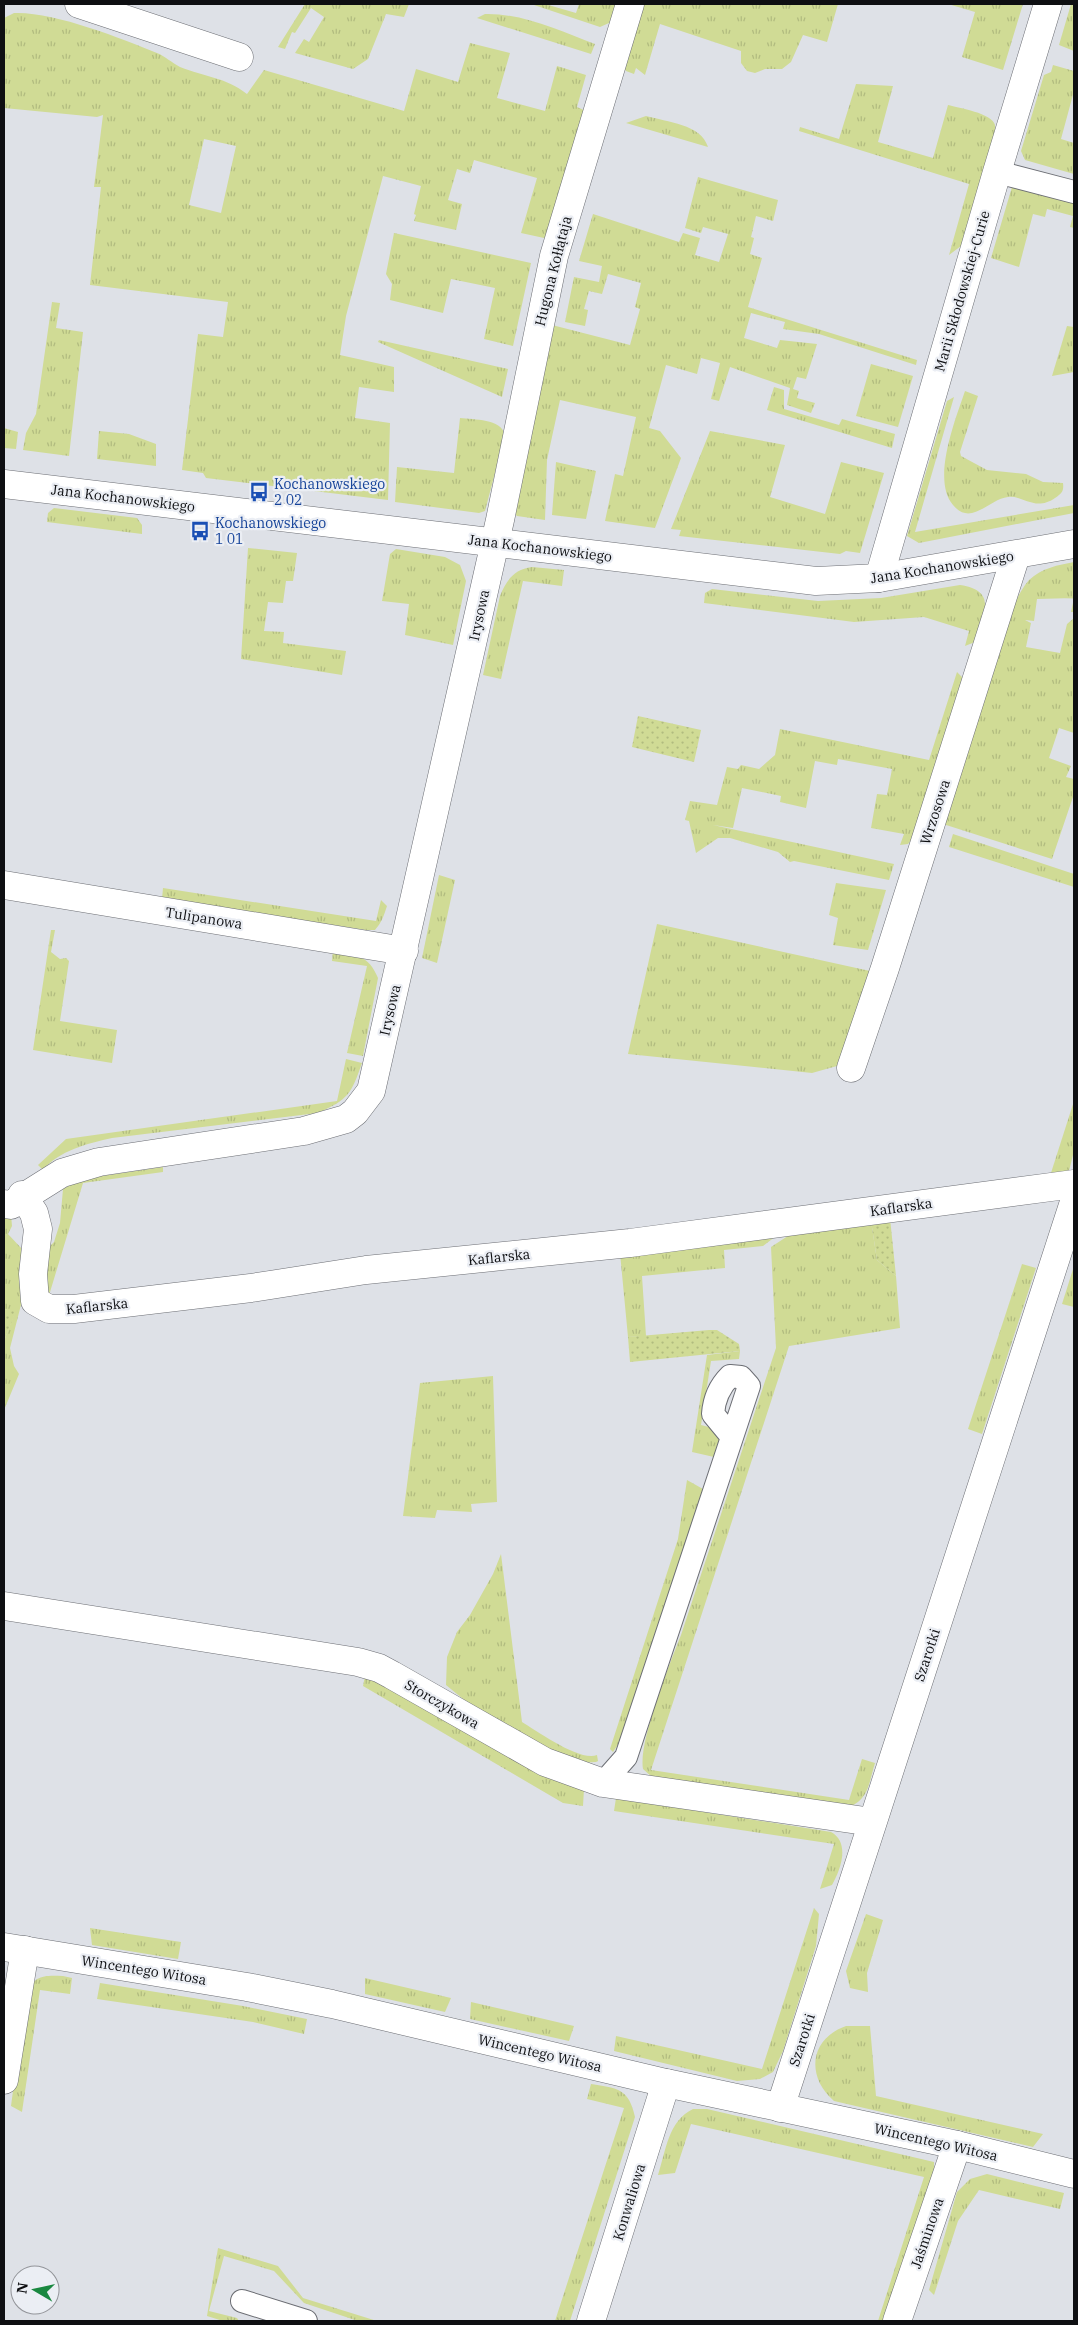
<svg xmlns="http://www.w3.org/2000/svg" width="1078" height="2325" viewBox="0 0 1078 2325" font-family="'IBM Plex Serif',serif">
<defs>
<pattern id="grass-tufts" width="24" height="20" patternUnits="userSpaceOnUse" patternTransform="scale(1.25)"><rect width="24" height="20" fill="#d0db95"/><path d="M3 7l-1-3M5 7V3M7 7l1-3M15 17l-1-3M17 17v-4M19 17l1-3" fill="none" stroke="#b1bb7f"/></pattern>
<pattern id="garden-dots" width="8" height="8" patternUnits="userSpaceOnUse" patternTransform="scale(1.25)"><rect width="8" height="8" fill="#d0db95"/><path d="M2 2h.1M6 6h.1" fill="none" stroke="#b1bb7f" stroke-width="1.8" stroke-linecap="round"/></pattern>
</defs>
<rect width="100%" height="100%" fill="#dee1e7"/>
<g fill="url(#grass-tufts)" fill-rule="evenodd">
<polygon points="305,4 409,4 404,17 386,14 368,59 353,69 295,53 304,39 309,42 324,17 311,8 295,33 292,32 285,49 278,47"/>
<polygon points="531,4 545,4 576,13 579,4 618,4 609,23 600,27"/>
<polygon points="640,4 838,4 827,42 803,35 791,62 782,69 765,69 755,73 747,71 741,63 741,51 660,24 645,75 636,68 634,74 626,71 623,67"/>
<polygon points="948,4 1023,4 1003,70 962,57 975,12"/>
<polygon points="1071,4 1074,4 1074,51 1059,45"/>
<path d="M14 13C52 11 121 38 157 53 165 56 172 63 180 67 205 77 225 77 247 94L264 70 404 111 416 69 458 82 470 43 510 53 497 98 545 111 557 66 586 75 577 107 586 111 549 234 544 238 521 233 537 178 474 160 470 173 457 169 448 200 462 204 456 230 414 221 416 215 414 214 421 186 383 176 346 316 340 355 394 367V392L359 387 355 418 390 423 388 500 206 478 203 473 182 470 198 334 223 337 228 302 90 285 101 187H94L103 115 97 117 4 108V18ZM204 139 236 146 221 213 189 205Z"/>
<path d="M485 14C522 13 560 31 595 44L591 54 477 18Z"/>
<polygon points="1053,65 1074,71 1074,91 1061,139 1074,143 1074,174 1025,160 1021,151 1044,75 1051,72"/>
<path d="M856 84 893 86 878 142 933 158 948 105C959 108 992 113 995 125 996 129 995 134 994 137L961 246 949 255 969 184 799 131 800 127 839 139Z"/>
<path d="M646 116C667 122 701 124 708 147L626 123Z"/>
<polygon points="698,177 778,200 773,221 756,216 751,237 754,238 750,254 762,258 748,307 917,360 916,365 819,334 783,329 785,322 751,313 744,338 777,348 780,340 817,344 806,379 797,377 793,389 799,391 797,398 815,403 811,413 787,405 790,388 730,367 719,401 711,399 720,363 701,358 697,374 666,365 649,428 660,431 681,458 655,528 605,521 615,474 623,476 636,417 560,400 547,460 545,520 517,516 515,514 552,325 630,345 640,309 635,307 641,283 608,274 602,294 589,291 584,309 588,310 585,326 565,322 574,277 599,282 602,266 579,261 593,214 679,242 683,233 700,238 695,255 719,262 728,234 703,227 701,233 685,228"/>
<polygon points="1012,187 1074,200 1074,228 1070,227 1073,216 1047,209 1045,217 1033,214 1019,267 991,258"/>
<polygon points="394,233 531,263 513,346 484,339 495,288 451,279 443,313 390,300 392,284 386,274"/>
<polygon points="52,302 60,303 56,328 83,332 69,456 23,450 26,433 36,414"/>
<polygon points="1067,326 1074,327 1074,372 1052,376"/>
<polygon points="379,340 508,369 502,397 378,342"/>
<polygon points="871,364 913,376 898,427 856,416"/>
<polygon points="774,387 784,390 784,409 839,425 842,419 895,434 892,448 767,410"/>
<path d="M965 391 978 396 960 452 961 456 987 470 1026 474 1043 482 1063 483C1064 491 1062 493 1055 498 1035 512 1023 495 1008 497 989 499 971 527 953 505 931 480 956 418 965 391Z"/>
<polygon points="954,397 915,532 1074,505 1074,513 919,543 907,536 947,401"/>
<path d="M460 418C474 420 501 418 505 435L485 511 479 513 395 502 397 467 454 473Z"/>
<polygon points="4,428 18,432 16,449 4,448"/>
<polygon points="99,431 129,434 156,444 156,466 97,459"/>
<polygon points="710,431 785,445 770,497 825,514 841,462 884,473 860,553 846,551 840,554 679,536 681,530 671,529"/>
<polygon points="556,462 596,471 586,519 552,515"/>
<polygon points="54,508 137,518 142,525 142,534 47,522 48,513"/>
<polygon points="248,548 297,553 293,581 286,581 283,603 268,602 264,631 284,632 283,643 346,651 342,675 241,659"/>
<polygon points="396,549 445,557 460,565 466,581 453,645 405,635 409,604 382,601 390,554"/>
<path d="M1074 562V612H1071L1074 598 1037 599 1034 621 1025 620 1031 623 1026 647 1060 653 1067 624 1074 618V733L1059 728 1049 758 1071 766 1066 777 1074 779V794L1052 859 943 824C963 762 980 699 1002 639 1009 620 1015 596 1029 580 1042 568 1058 565 1074 562Z"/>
<path d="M532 567 564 570 562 586 523 581 501 679 483 675 500 596C506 581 514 569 532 567Z"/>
<path d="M960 585C999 591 983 615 975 642L965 646 969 631 924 617 854 622 704 603 705 593 712 589 818 601 881 598Z"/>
<polygon points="957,672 964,679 912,839 908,844 900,845 904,834 871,828 877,794 887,795 892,769 838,759 837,765 815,761 806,808 780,802 781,796 742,788 733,828 713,825 894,864 889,880 794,861 790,862 778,852 730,838 718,838 696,853 689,821 685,820 690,801 717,805 727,767 738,769 741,765 759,769 775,755 780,729 929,760"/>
<polygon points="953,834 1074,874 1074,887 949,847"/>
<polygon points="439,875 455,880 437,963 422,958"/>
<polygon points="836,883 886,890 868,950 833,945 838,918 829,915"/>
<path d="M163 888 376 921 381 900 387 906C384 915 382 922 375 930H366L162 899Z"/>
<polygon points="657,924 870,971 837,1066 812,1073 628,1054"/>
<polygon points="51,930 55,930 51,952 60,959 66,958 69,961 60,1021 117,1030 112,1063 33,1050"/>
<path d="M333 949C355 955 369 955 378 978L363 1056 347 1053 367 966 332 961Z"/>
<path d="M346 1059 362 1063C351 1094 349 1099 318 1113L112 1138C89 1143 58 1151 43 1170L38 1165 66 1139 337 1101Z"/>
<polygon points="1074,1101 1074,1151 1069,1171 1050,1176"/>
<polygon points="163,1167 163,1172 83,1183 47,1302 40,1282 47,1249 54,1242 60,1223 63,1189 81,1179"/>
<polygon points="4,1215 11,1215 12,1226 8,1234 22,1249 24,1293 10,1348 14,1366 19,1374 4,1410 4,1341 15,1312 4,1309"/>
<path d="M871 1221 877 1260 896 1276 900 1328 789 1346 651 1770 849 1800 862 1759 875 1763C868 1786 869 1800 845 1809L653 1778 643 1769C638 1742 670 1663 681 1635L776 1348 771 1247 797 1230Z"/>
<polygon points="780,1233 763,1246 724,1250 725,1268 642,1276 646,1336 628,1337 620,1253"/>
<polygon points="1022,1264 1036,1268 982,1434 968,1429"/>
<polygon points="1074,1266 1074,1307 1062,1304"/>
<polygon points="740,1351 739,1359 711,1361 701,1425 724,1431 714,1457 692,1452 707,1355"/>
<polygon points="493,1376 497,1502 471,1504 472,1512 437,1510 435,1518 403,1516 420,1383"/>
<polygon points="687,1480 703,1489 619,1743 613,1752 610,1749 678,1539"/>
<path d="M501 1554 522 1722C537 1731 580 1762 597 1755L598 1761 596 1762 577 1763 526 1739 474 1708 446 1685 447 1657 457 1632 470 1615 493 1574Z"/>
<polygon points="365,1676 387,1682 558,1781 584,1789 583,1806 563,1803 363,1686"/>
<path d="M616 1798 831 1832C851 1843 840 1871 832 1885L820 1889 834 1844 614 1811Z"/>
<polygon points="814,1908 819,1914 816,1946 783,2051 773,2072 760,2079 737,2081 614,2051 616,2036 762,2069"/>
<polygon points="866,1914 883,1920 867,1973 868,1992 850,1988 846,1971"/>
<polygon points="90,1928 181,1942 178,1959 92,1945"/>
<path d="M63 1976 72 1978 70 1994 40 1990 22 2112 11 2106 26 1994C34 1975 44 1975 63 1976Z"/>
<polygon points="365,1978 451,1998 445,2012 365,1994"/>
<polygon points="100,1983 243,2006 307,2019 304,2034 253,2022 97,1999"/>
<polygon points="471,2002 574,2026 569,2041 470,2019"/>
<path d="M846 2026H870L876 2096 1043 2134 1033 2147 834 2101C806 2077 809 2039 846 2026Z"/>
<path d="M591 2084C618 2088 629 2089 635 2117L570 2321H555L624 2108 587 2099Z"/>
<path d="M693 2109H707L934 2162V2176L884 2321H878L924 2177 691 2124 675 2173 658 2175C666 2151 668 2121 693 2109Z"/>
<polygon points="987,2174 1064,2193 1060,2209 979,2190 958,2221 934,2295 929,2290 957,2192 970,2179"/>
<polygon points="218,2248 278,2266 303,2298 377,2321 358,2321 304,2303 274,2271 224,2256 209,2311 237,2318 239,2321 223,2321 207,2316"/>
</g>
<g fill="url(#garden-dots)">
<polygon points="638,716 701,730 694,762 632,747"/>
<polygon points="890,1218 896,1276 877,1260 871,1221"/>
<polygon points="4,1309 16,1311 4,1341"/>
<polygon points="709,1330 717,1330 739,1344 740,1351 630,1362 628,1337"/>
</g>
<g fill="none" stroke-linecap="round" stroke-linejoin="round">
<defs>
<g id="lane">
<polyline points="997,172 1074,192"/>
<path d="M603 1783 626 1757 749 1386 741 1377 730 1376C719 1387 714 1399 713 1414L732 1437"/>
<polyline points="242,2301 306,2321"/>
</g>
<g id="street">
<polyline points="79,4 239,57"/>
<polyline points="879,578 997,172 1048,4"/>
<polyline points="4,885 404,951"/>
<polyline points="851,1068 885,968 1016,555"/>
<polyline points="22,1195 34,1213 38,1229 33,1274 35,1301 49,1309 74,1309 251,1288 366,1270 630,1243 1074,1184"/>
<polyline points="4,1204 11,1205 62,1173 99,1162 304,1131 346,1119 355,1112 371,1091 500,520 554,256 630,4"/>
<polyline points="4,1606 358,1662 379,1668 392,1675 545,1762 603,1783 872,1822"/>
<polyline points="4,1947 247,1987 332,2004 666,2083 957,2145 1074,2174"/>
<polyline points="4,2080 25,1950"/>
<polyline points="780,2108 1074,1202"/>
<polyline points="591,2321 666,2083"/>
<polyline points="897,2321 957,2145"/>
</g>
<polyline id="secondary" points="4,484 816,581 879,578 1074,544"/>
</defs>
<use href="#lane" stroke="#6c6e74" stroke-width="24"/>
<use href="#street" stroke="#6c6e74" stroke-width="29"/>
<use href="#secondary" stroke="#6c6e74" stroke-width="29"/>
<use href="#lane" stroke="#fff" stroke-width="22"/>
<use href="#street" stroke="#fff" stroke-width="28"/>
<use href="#secondary" stroke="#fff" stroke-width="28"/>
</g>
<defs>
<symbol id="bus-bare" viewBox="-9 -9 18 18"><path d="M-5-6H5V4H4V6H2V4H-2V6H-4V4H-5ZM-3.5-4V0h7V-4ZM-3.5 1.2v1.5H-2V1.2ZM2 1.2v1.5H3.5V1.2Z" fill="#1a4fb4" stroke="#ebeef4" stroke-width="2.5" paint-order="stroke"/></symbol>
</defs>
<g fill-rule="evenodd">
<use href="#bus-bare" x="245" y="478" width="28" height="28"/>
<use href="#bus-bare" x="186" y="517" width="28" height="28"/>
</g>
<g text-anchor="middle" stroke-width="4.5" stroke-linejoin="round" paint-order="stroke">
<g font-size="14" fill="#0e0f12" stroke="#ebeef4">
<text transform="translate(553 271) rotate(-76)" y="5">Hugona Kołłątaja</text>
<text transform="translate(962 291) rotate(-74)" y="5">Marii Skłodowskiej-Curie</text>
<text transform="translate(123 498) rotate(7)" y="5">Jana Kochanowskiego</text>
<text transform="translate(540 548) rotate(7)" y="5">Jana Kochanowskiego</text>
<text transform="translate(942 567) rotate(-9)" y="5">Jana Kochanowskiego</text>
<text transform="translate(479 615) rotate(-78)" y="5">Irysowa</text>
<text transform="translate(935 812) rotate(-72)" y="5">Wrzosowa</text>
<text transform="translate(204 918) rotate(9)" y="5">Tulipanowa</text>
<text transform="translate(390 1010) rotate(-77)" y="5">Irysowa</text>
<text transform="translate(901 1207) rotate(-8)" y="5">Kaflarska</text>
<text transform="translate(499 1257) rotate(-6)" y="5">Kaflarska</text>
<text transform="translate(97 1306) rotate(-6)" y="5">Kaflarska</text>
<text transform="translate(927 1655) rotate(-72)" y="5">Szarotki</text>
<text transform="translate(442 1704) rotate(30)" y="5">Storczykowa</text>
<text transform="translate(144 1970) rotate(9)" y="5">Wincentego Witosa</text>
<text transform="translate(802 2040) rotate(-72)" y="5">Szarotki</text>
<text transform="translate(540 2053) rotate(13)" y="5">Wincentego Witosa</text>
<text transform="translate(936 2142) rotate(13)" y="5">Wincentego Witosa</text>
<text transform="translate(629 2202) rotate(-73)" y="5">Konwaliowa</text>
<text transform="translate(927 2233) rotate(-71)" y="5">Jaśminowa</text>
</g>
<g font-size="14" fill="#164399" stroke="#ebeef4" text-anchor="start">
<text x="274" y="489">Kochanowskiego<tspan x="274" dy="16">2 02</tspan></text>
<text x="215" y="528">Kochanowskiego<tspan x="215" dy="16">1 01</tspan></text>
</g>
</g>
<rect width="1078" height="2325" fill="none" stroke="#0e0f12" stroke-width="10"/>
<g transform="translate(35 2290) rotate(279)"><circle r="24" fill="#ebeef4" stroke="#93959a"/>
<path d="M0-4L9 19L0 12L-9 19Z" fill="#198840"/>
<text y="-8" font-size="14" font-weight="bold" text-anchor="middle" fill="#0e0f12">N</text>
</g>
</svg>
